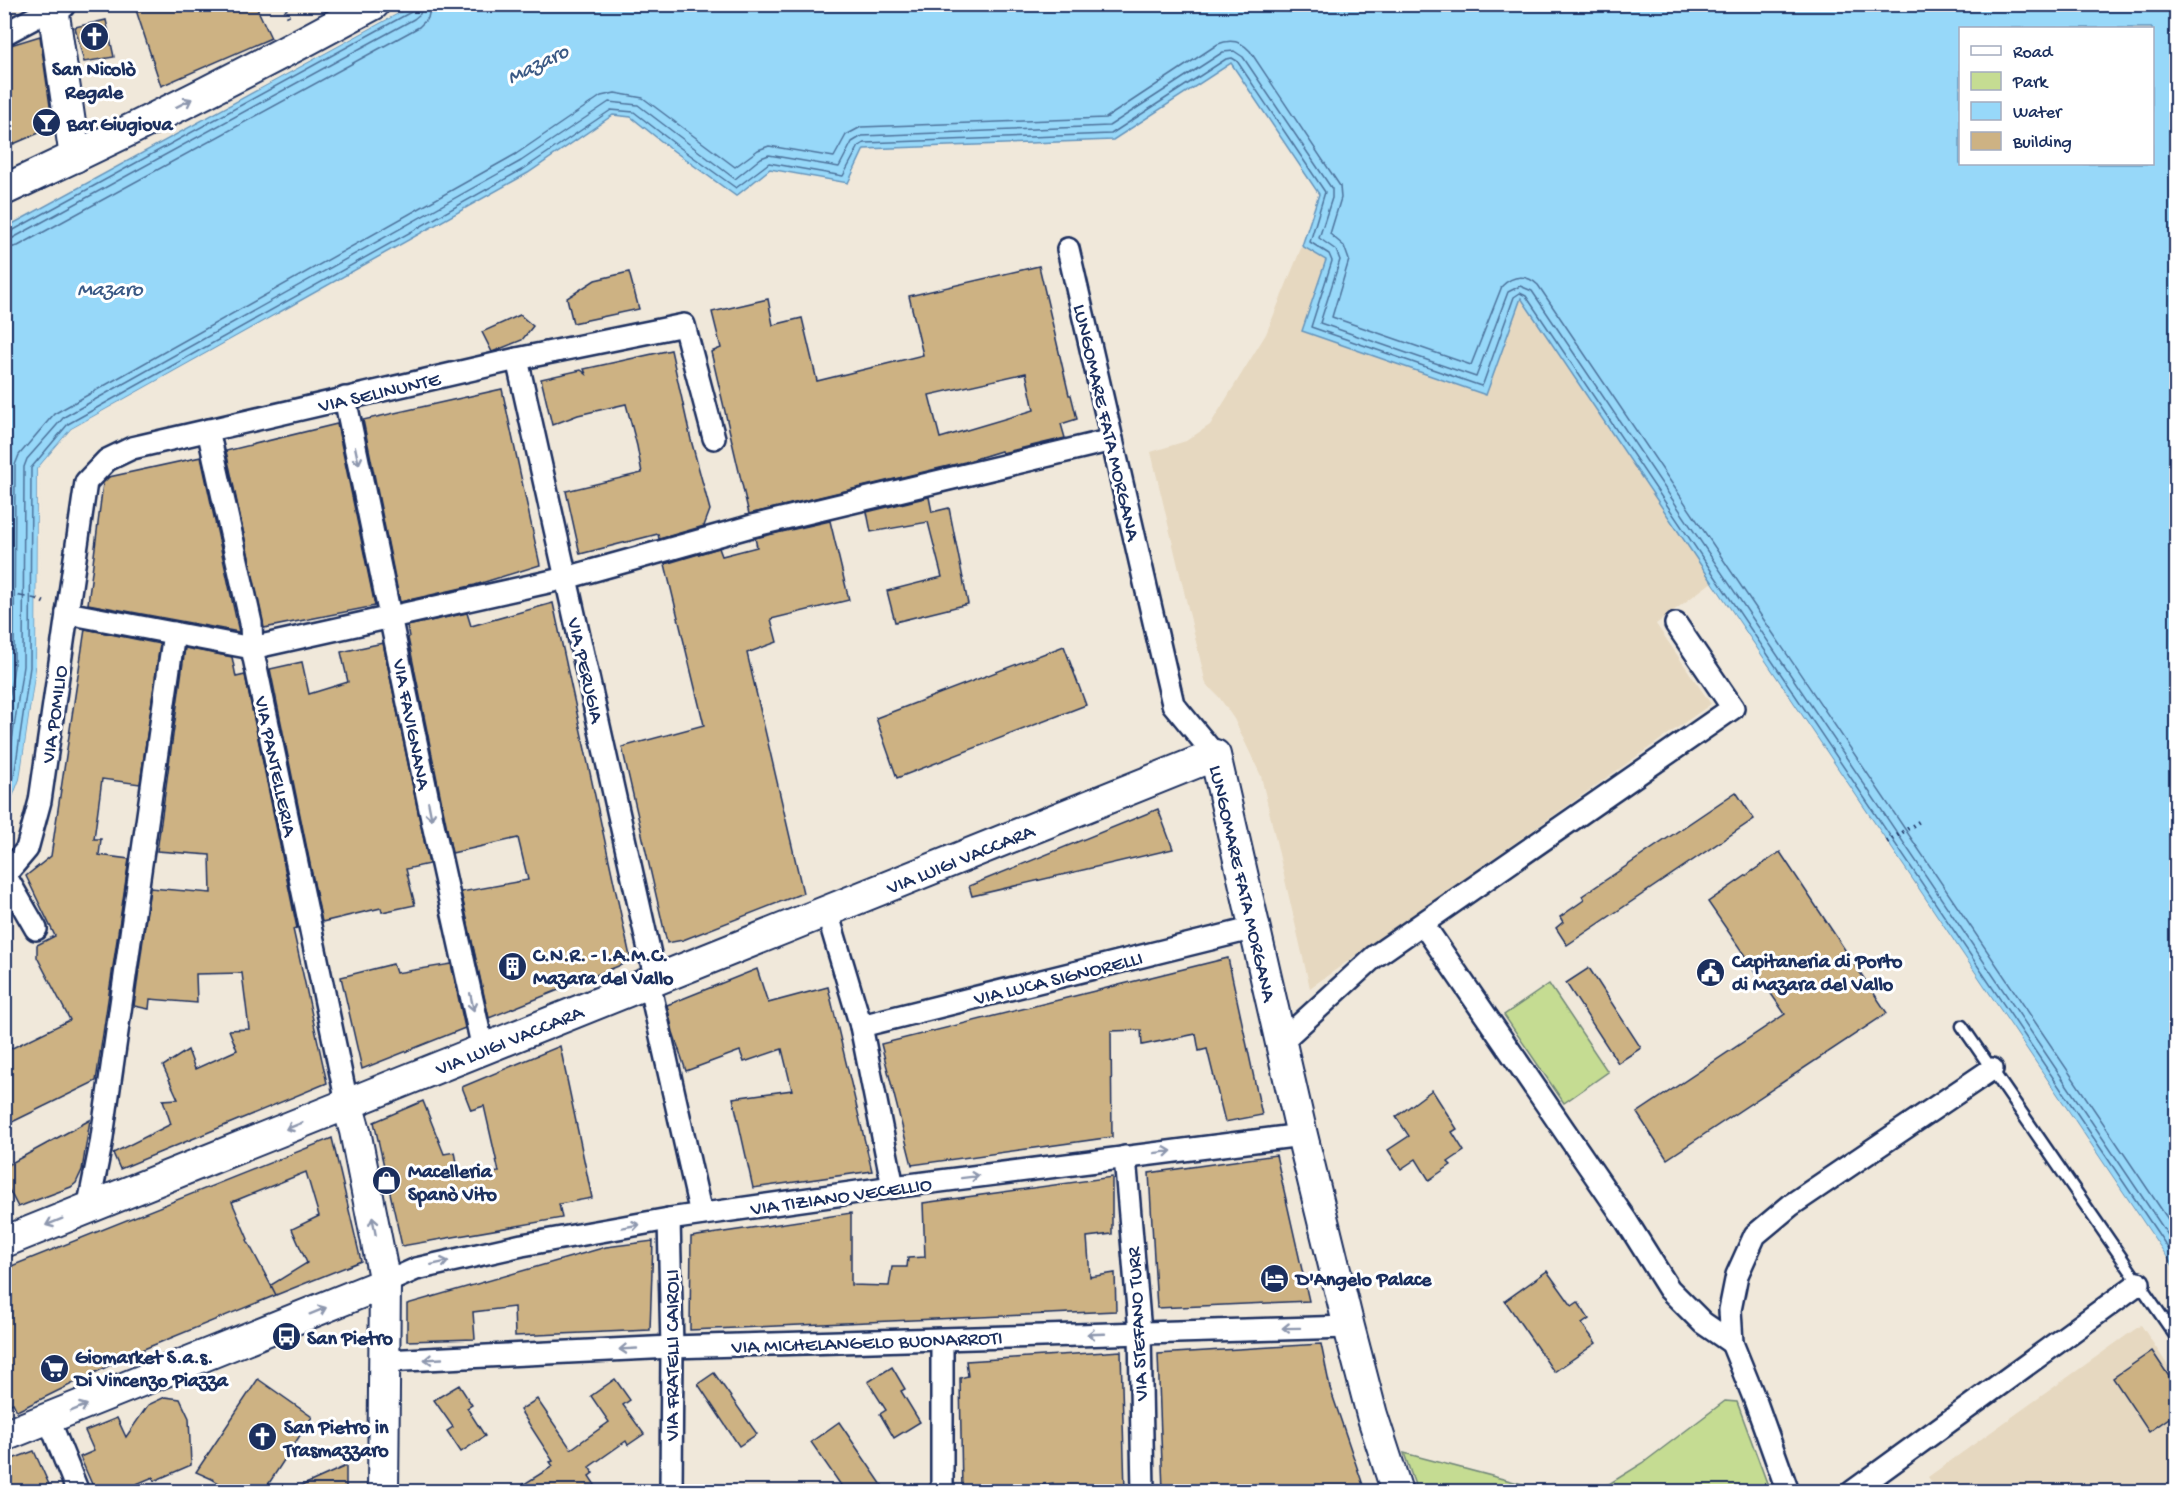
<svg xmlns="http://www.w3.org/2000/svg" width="2181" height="1496" viewBox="0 0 2181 1496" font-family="'Gochi Hand',sans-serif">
<rect width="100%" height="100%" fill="#f0e8da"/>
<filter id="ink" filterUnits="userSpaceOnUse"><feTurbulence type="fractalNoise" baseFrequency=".0167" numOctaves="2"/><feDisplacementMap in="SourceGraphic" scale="12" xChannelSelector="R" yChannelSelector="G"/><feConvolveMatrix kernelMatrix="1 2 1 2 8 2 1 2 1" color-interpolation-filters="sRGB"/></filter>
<g filter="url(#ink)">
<g fill="#e6d8c0">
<polygon points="1302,246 1326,259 1302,331 1485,395 1520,298 1712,582 1656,624 1711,704 1310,988 1261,776 1234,719 1219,697 1206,684 1151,452 1186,441 1210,425 1266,334"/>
<polygon points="2141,1325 2176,1378 2176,1491 1938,1491 1928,1477"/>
</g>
<g fill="#c5dc92" stroke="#708678" stroke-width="1.5">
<polygon points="1549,984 1608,1072 1564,1103 1504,1015"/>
<polygon points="1725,1401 1737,1402 1770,1491 1575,1491 1609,1484 1643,1463"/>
<polygon points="1404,1453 1541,1489 1575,1491 1417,1491"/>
</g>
<path fill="#97d8f9" stroke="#6594bb" stroke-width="1.5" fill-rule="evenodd" d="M413 5H2176V1271L1521 298 1486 395 1302 331 1326 260 1302 246 1319 194 1231 63 1113 140 864 149 848 183 770 169 736 196 671 149 631 117 613 115 528 173 71 429 37 469 36 668 20 779 5 817V228ZM1960 28H2152V164H1960Z"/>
<g fill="#f0e8da">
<polygon points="407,4 413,5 257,90 256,87"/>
<polygon points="277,314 281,315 73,431 40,470 39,668 23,780 7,818 4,820 20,779 36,668 37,469 71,429"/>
<polygon points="1712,582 2176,1271 2176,1274 1710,584"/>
</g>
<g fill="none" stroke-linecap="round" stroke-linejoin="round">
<g stroke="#4d739c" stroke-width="1.5">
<polyline points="4,233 10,232 411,12 414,4"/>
<polyline points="4,240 13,238 414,19 420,14 422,4"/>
<polyline points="4,249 18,246 419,27 428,18 431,4"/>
<path d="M4 731 14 666 15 465 19 455 54 414 516 154 601 96 615 93 643 98 735 167 758 150 769 146 834 157 846 135 861 127 1106 118 1218 44C1230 39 1241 41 1250 51L1340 186 1341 198 1330 234 1344 246 1349 260 1332 317 1471 365 1502 286C1513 275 1527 274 1538 285L2176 1231"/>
<polyline points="4,782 7,775 23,666 24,467 27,459 64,417 521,161 609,102 638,105 735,179 761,158 769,155 839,167 852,142 862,136 1109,126 1223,52 1234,51 1243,57 1332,189 1332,198 1319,238 1336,250 1340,260 1320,323 1476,377 1508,292 1520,286 1532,291 2176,1247"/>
<polyline points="4,801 14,777 30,667 31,468 68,424 525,168 611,110 634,112 675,144 736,188 769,163 843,176 859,146 864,143 1111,134 1226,59 1232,58 1237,61 1325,192 1310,242 1329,254 1332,261 1311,327 1481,386 1483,384 1514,297 1520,293 1526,296 2176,1260"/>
</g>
<polyline stroke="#3a5985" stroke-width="1.5" stroke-dasharray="8 6" stroke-linecap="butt" points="4,593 37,599"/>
</g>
<g fill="#cdb283" stroke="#1b2f5e" stroke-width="1.5" fill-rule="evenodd">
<polygon points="134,4 255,4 271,38 161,86"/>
<polygon points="106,20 114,57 84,62 75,27"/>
<polygon points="40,36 53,127 4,148 4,47"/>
<path d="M1039 266 1069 395H1071L1077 419 1061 424 1065 438 1002 453 1001 451 965 462 749 514 711 352 721 348 712 312 768 299 773 325 802 318 817 381 923 355 909 296ZM1026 373 1034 410 940 438 929 395Z"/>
<polygon points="629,272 639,309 573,323 567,298 595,280"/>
<polygon points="520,315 533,326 522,340 492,352 482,332"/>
<polygon points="671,350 691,440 710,510 704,526 659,539 658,534 580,554 566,491 642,473 637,446 626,404 578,415 552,425 541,379 581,370 586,374 584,369"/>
<polygon points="502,389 540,565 475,585 400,602 363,420"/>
<polygon points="337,424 375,606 264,628 226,451"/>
<polygon points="201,457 239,632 88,604 103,483 109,477"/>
<polygon points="929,497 932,512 949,508 968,604 895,622 887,591 942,577 928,522 871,532 867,512"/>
<polygon points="830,521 849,600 771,619 777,642 747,653 803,893 683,940 667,943 622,747 704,725 665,564 719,548 722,556 757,547 755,538"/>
<polygon points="553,603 631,961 489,1018 461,892 528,880 518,838 452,853 408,638 409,637 407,626 467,613 471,626"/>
<polygon points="85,629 160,644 140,784 102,779 94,839 101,839 99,855 129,859 96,1081 4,1126 4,1052 70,1020 37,957 37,945 55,936 26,876 51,856"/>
<polygon points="383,643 429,864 406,869 415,905 382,912 381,908 322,922 270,669 302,662 309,694 348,682 341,652"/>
<polygon points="1064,646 1086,705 897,778 876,718"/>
<polygon points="185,648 232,657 236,677 245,675 297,928 293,929 327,1083 120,1169 113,1153 171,1124 163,1100 178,1099 163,1066 188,1050 195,1069 237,1050 229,1030 249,1029 242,973 196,974 197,1003 150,999 149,1009 134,1006 150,888 211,893 210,855 157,851"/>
<polygon points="1736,792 1754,819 1567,945 1556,928 1563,922 1560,917 1584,900 1582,896"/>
<polygon points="1158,809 1173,849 972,896 969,886"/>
<polygon points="1780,852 1887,1013 1667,1159 1637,1113 1785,1014 1708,902"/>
<polygon points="1228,958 1262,1115 1225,1122 1207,1049 1199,1051 1196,1034 1142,1045 1141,1030 1111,1031 1112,1137 912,1165 881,1044"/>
<polygon points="393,964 396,973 451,964 465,1028 362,1069 341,977"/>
<polygon points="1589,968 1641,1048 1618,1063 1566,983"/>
<polygon points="757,969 768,1003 828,987 872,1171 753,1188 733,1098 792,1090 782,1049 744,1062 740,1051 686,1071 673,1032 667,1005"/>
<polygon points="560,1046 592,1198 559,1204 562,1218 402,1246 374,1122 423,1101 444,1154 455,1152 460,1178 499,1172 484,1106 471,1110 462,1087"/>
<polygon points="1432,1090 1457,1129 1452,1132 1464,1151 1448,1162 1451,1165 1429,1180 1416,1159 1401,1169 1388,1150 1409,1136 1396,1117"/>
<polygon points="90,1120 82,1170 76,1183 71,1187 18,1207 4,1180 4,1167"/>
<polygon points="332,1138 361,1261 276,1295 271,1285 307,1263 292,1229 319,1216 306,1172 232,1202 248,1239 247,1240 276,1295 139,1351 17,1411 13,1403 4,1407 4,1269"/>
<polygon points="1276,1155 1309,1301 1157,1308 1149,1173"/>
<polygon points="1112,1177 1112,1234 1087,1237 1090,1277 1115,1273 1116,1311 690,1330 691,1237 851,1213 851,1285 889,1286 892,1267 907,1267 908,1258 925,1257 923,1203"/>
<polygon points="653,1241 650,1330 515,1336 514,1307 473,1312 475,1339 407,1341 407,1304 606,1247"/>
<polygon points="1547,1271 1572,1306 1578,1302 1589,1319 1582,1324 1596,1343 1554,1372 1505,1301"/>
<polygon points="1321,1344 1330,1388 1365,1491 1163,1491 1158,1354"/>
<polygon points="1121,1351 1125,1491 1054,1491 1053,1483 1000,1491 962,1491 960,1378 968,1376 966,1361"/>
<polygon points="2152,1351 2176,1387 2176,1413 2149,1432 2113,1378"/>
<polygon points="892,1367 905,1389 901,1391 920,1422 894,1438 880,1414 886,1410 868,1382"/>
<polygon points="714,1373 757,1434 739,1446 698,1384"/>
<polygon points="258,1379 312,1417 264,1491 232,1491 212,1479 196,1472"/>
<polygon points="615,1379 630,1400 623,1405 644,1434 628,1445 626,1441 589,1467 593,1473 589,1476 599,1491 513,1491 553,1466 550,1462 553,1461 520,1410 537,1399 571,1449 609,1422 591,1396"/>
<polygon points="459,1385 472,1405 467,1408 485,1436 461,1452 447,1431 453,1427 434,1400"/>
<polygon points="165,1397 180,1399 189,1418 191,1465 154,1481 153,1477 120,1491 95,1491 80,1457 94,1451 85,1431 117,1418 126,1437 148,1405"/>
<polygon points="839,1422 886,1491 845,1491 811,1442"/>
<polygon points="34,1451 52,1491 4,1491 4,1462"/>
<polygon points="346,1466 346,1491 290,1491"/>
</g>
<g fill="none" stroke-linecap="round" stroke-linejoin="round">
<defs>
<polyline id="lane" points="1962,1026 2176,1337"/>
<g id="street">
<polyline points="4,34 53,8"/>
<polyline points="1068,249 1173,704 1215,755"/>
<polyline points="517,359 656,981"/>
<polyline points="345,398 433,824 483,1049"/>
<polyline points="208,430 251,623 252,648 347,1103"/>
<polyline points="67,613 252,648 566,578 752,526 1112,440"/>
<polyline points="827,912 861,1026 893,1187"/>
<polyline points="1423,924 1627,1222 1669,1289 1703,1323 1732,1343"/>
<polyline points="36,929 5,875 27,849 40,801 86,482 107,460 132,448 517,359 684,325 714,438"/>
<polyline points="649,983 701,1214"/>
<polyline points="861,1026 1255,928"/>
<polyline points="1281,1042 1374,957 1733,708 1676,624"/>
<polyline points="1125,1157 1140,1332 1143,1492"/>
<polyline points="88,1209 101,1144 174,633"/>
<polyline points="669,1219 672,1347 671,1492"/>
<polyline points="385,1283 416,1269 522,1245 669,1219 893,1187 1302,1135"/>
<polyline points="942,1340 942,1492"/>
<polyline points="385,1361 672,1347 1349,1327"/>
<polyline points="49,1420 78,1492"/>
<polyline points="1788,1492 1755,1400 1732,1343 1730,1310 1737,1275 1755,1235 1791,1205 1992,1069"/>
<polyline points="1852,1492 2139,1283"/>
</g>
<g id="secondary">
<polyline points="60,4 53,8 75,157"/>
<path d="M4 190C129 132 253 70 374 4"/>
<polyline points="347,1103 355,1131 385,1283 383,1492"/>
<polyline points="4,1242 1215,755 1302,1135 1349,1327 1372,1415 1397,1492"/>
<polyline points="4,1436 385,1283"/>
</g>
</defs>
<use href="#lane" stroke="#1b2f5e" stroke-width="15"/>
<use href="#street" stroke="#1b2f5e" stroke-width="26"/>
<use href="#secondary" stroke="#1b2f5e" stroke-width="34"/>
<g stroke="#1b2f5e" stroke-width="4" stroke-dasharray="1.5 4.5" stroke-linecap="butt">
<polyline points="283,4 290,20"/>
<polyline points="37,599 47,604"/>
<polyline points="1887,842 1920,821"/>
</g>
<use href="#lane" stroke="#fff" stroke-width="10"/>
<use href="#street" stroke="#fff" stroke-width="21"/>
<use href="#secondary" stroke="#fff" stroke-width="30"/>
</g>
<defs><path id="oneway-shaft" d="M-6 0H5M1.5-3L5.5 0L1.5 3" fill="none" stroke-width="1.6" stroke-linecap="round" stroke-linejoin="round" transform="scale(1.5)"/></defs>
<g stroke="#8d97ae">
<use href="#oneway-shaft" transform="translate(184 103) rotate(-27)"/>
<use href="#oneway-shaft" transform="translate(357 456) rotate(78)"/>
<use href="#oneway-shaft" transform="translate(430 811) rotate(79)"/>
<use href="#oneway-shaft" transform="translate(472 1002) rotate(78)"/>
<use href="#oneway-shaft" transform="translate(294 1126) rotate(158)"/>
<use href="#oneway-shaft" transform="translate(1163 1152) rotate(-7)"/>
<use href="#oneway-shaft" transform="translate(970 1177) rotate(-7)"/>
<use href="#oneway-shaft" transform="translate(54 1222) rotate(158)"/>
<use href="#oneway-shaft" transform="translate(374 1226) rotate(-101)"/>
<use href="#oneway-shaft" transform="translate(631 1226) rotate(-10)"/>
<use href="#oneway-shaft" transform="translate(440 1263) rotate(-12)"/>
<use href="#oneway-shaft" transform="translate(318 1311) rotate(-22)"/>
<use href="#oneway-shaft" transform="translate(1291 1328) rotate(179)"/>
<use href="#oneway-shaft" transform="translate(1096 1334) rotate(178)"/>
<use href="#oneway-shaft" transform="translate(628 1349) rotate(177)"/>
<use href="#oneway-shaft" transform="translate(433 1359) rotate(177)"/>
<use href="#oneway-shaft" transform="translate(79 1408) rotate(-22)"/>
</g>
</g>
<defs>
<symbol id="church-disc" viewBox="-11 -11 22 22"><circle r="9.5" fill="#1b2f5e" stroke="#fff"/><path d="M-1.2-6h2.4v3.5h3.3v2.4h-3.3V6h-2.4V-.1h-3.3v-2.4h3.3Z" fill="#fff"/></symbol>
<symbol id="bar-disc" viewBox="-11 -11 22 22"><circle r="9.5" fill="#1b2f5e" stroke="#fff"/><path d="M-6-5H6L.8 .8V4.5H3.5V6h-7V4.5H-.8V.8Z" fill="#fff"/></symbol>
<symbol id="building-disc" viewBox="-11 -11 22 22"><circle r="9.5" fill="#1b2f5e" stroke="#fff"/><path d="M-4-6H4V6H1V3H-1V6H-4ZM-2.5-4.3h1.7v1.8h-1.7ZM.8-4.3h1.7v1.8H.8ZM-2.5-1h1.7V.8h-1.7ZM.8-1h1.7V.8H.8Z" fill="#fff"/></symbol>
<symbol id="civic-disc" viewBox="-11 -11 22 22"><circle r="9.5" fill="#1b2f5e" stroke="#fff"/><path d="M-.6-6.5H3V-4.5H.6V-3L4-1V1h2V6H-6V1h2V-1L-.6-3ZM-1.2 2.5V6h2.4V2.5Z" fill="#fff"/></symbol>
<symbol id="shop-disc" viewBox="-11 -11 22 22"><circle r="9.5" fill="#1b2f5e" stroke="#fff"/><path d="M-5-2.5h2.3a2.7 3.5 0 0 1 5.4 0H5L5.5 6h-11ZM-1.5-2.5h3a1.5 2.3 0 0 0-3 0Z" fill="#fff"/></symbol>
<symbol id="hotel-disc" viewBox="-11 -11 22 22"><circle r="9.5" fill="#1b2f5e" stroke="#fff"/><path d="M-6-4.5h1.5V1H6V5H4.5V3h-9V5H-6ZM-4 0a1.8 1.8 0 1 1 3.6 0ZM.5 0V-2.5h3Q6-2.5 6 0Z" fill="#fff"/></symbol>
<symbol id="bus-disc" viewBox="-11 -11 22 22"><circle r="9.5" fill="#1b2f5e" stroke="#fff"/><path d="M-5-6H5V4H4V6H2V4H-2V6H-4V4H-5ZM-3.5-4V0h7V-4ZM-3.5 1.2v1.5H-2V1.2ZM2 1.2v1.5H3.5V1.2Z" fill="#fff"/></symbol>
<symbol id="supermarket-disc" viewBox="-11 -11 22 22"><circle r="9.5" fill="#1b2f5e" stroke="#fff"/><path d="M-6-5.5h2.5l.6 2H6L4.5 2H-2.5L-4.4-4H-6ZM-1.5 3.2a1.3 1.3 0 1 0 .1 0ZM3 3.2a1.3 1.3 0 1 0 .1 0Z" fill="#fff"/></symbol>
</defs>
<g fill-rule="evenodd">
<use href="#church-disc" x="78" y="20" width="33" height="33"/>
<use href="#bar-disc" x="30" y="106" width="33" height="33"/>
<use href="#building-disc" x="496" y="950" width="33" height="33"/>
<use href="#civic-disc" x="1694" y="956" width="33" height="33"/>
<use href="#shop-disc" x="370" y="1164" width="33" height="33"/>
<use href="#hotel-disc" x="1258" y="1262" width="33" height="33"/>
<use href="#bus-disc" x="270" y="1320" width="33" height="33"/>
<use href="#supermarket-disc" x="38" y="1352" width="33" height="33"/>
<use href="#church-disc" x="246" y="1420" width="33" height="33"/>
</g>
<g text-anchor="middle" stroke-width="6" stroke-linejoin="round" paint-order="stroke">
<g font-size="20" font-weight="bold" fill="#1b2f5e" stroke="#fff" text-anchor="start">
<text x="94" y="75" text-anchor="middle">San Nicolò<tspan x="94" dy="23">Regale</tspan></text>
<text x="67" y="130">Bar Giugiova</text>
<text x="533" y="961">C.N.R. - I.A.M.C.<tspan x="533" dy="23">Mazara del Vallo</tspan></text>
<text x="1732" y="967">Capitaneria di Porto<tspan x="1732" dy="23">di Mazara del Vallo</tspan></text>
<text x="408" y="1177">Macelleria<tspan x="408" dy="23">Spanò Vito</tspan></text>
<text x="1296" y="1285">D'Angelo Palace</text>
<text x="307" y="1344">San Pietro</text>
<text x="75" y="1363">Giomarket S.a.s.<tspan x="75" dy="23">Di Vincenzo Piazza</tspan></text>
<text x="284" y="1433">San Pietro in<tspan x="284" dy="23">Trasmazzaro</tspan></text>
</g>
<g font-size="20" fill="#1b2f5e" stroke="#fff">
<text transform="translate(379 391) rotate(-13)" y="7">VIA SELINUNTE</text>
<text transform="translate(1108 422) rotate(77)" y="7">LUNGOMARE FATA MORGANA</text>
<text transform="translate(587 670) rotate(77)" y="7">VIA PERUGIA</text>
<text transform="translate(53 714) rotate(-82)" y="7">VIA POMILIO</text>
<text transform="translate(413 724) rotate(79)" y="7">VIA FAVIGNANA</text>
<text transform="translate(277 766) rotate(78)" y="7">VIA PANTELLERIA</text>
<text transform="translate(960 858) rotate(-22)" y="7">VIA LUIGI VACCARA</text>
<text transform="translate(1244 883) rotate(77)" y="7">LUNGOMARE FATA MORGANA</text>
<text transform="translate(1058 977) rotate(-14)" y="7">VIA LUCA SIGNORELLI</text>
<text transform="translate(509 1039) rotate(-22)" y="7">VIA LUIGI VACCARA</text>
<text transform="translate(841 1195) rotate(-8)" y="7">VIA TIZIANO VECELLIO</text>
<text transform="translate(1136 1324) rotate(-93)" y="7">VIA STEFANO TURR</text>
<text transform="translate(867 1341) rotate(-2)" y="7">VIA MICHELANGELO BUONARROTI</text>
<text transform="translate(671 1355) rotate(-90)" y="7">VIA FRATELLI CAIROLI</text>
</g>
<g font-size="21" font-style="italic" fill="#3a5985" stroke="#fff">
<text transform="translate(537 63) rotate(-26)" y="7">Mazaro</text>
<text x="110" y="295">Mazaro</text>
</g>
</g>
<rect width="2181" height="1496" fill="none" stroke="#fff" stroke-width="24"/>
<rect x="12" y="12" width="2157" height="1472" fill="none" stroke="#1b2f5e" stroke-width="2" filter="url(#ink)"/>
<rect x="1959" y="27" width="195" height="138" fill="#ffffff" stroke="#a4acbf" stroke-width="1.5"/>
<rect x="1971" y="46" width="30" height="9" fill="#ffffff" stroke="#a4acbf" stroke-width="1.5"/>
<text x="2013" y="57" font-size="18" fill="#1b2f5e">Road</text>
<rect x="1971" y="72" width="30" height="18" fill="#c5dc92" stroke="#a4acbf" stroke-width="1.5"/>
<text x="2013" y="87" font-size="18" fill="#1b2f5e">Park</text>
<rect x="1971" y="102" width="30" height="18" fill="#97d8f9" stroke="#a4acbf" stroke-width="1.5"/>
<text x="2013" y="117" font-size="18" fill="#1b2f5e">Water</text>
<rect x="1971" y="132" width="30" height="18" fill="#cdb283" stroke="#a4acbf" stroke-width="1.5"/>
<text x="2013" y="147" font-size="18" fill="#1b2f5e">Building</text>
</svg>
